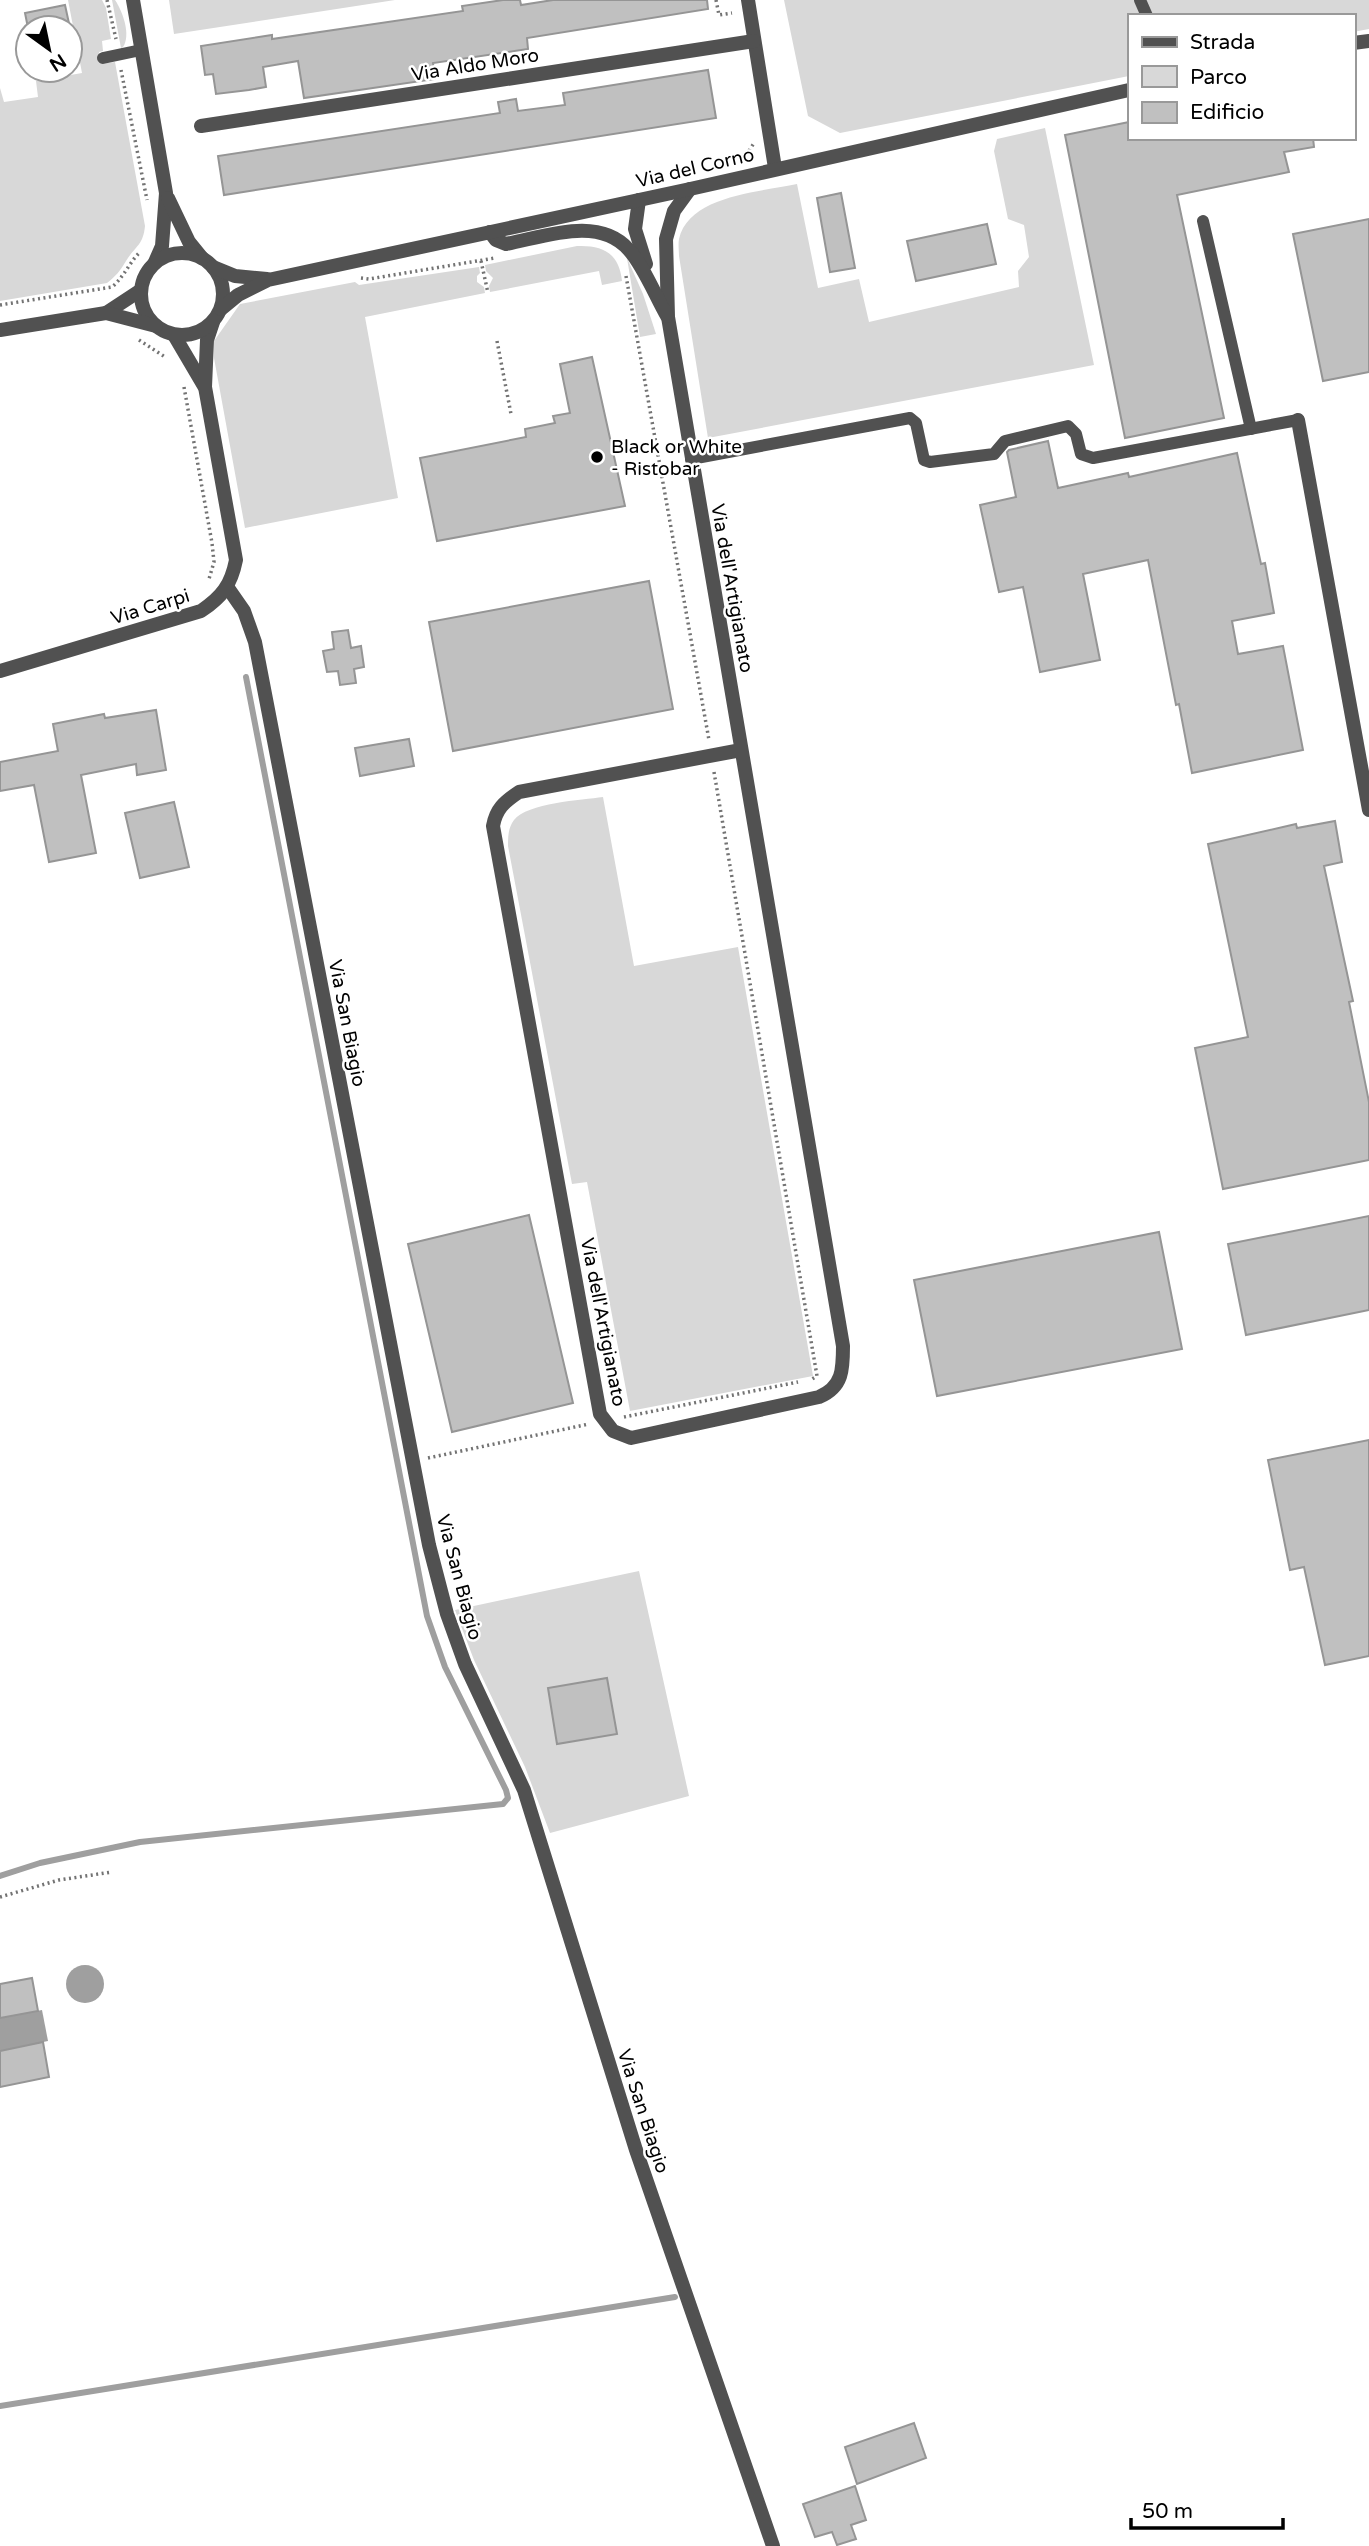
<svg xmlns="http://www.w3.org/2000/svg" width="1369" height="2546" viewBox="0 0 1369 2546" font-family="'Varela Round',sans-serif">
<rect width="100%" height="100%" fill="#fff"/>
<g fill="#d8d8d8">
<path d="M68 0H102L106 8 111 39 102 41 103 51 99 52 101 64 115 62 145 226C143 246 135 246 126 261 120 271 116 276 107 283L0 301V88L4 102 38 97 36 81 82 73Z"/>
<path d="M112 0H115C123 12 131 35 123 47L121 48Z"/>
<polygon points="169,0 395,0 174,34"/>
<polygon points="784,0 1369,0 1369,29 1353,32 1353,16 1129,16 1129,76 840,133 808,116"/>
<path d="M1045 128 1094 365 708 438 679 256C679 251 678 244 679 239 689 195 761 192 797 184L818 288 859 279 869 322 1019 287 1018 271 1029 257 1024 225 1008 219 994 151 997 139Z"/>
<path d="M577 246C603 245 619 253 622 281L602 285 599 271 490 292 489 286 493 278 486 271 485 265Z"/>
<polygon points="627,258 643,294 656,334 640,337"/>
<polygon points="479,267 480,273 477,276 477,282 484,287 485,293 365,317 398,498 245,528 214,358 214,341 240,304 355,282 359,285"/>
<path d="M603 797 634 966 738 947 813 1376 630 1411 587 1182 572 1184 508 846C508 837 508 828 514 820 527 803 582 800 603 797Z"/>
<polygon points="639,1571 689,1796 550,1833 525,1767 474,1660 455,1610"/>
</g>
<g fill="#9f9f9f">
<circle cx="85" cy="1984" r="19"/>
<polygon points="42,2010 48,2041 0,2051 0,2018"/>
</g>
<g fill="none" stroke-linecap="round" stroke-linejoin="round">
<g stroke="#9f9f9f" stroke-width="6">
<polyline points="0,1876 40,1863 140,1842 503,1804 508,1798 506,1790 445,1667 427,1616 246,677"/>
<polyline points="0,2406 675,2297"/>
</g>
</g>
<g fill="#c0c0c0" stroke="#959595" stroke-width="2">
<polygon points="503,0 520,0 521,5 553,0 707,0 708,9 527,38 528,49 433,63 435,79 304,98 298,61 263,67 266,87 249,90 216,94 213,74 205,75 201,46 272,35 272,39 463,11 462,6"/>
<polygon points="65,5 70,28 28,28 25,13"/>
<polygon points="708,70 716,118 224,195 218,156 500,113 498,102 516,99 518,111 565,105 563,93"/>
<polygon points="1129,122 1129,138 1313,138 1314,147 1284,152 1289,172 1177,195 1224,418 1125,438 1065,135"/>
<polygon points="841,193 855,268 830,272 817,198"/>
<polygon points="1369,219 1369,372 1323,381 1293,234"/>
<polygon points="987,224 996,264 916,281 907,241"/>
<polygon points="592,357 625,506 437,541 420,458 526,437 525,429 555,423 553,416 570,413 560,364"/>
<polygon points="1048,441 1058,488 1128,473 1129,477 1237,453 1261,564 1265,563 1274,613 1232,621 1238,654 1283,646 1303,750 1192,773 1179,704 1176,705 1148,560 1083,574 1100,660 1040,672 1023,587 999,592 980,505 1016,497 1007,452 1009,450"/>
<polygon points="649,581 673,709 453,751 429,622"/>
<polygon points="348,630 351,648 361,646 364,667 354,669 356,683 340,685 338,671 327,672 323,651 334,649 332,632"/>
<polygon points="156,710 166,770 137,775 136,764 81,775 96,853 49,862 34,785 0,791 0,762 58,751 53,724 104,714 105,718"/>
<polygon points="409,739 414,766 360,776 355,748"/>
<polygon points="174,802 189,867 140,878 125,813"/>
<polygon points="1335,821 1342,862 1324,866 1353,1001 1349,1002 1369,1102 1369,1160 1223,1189 1195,1048 1248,1037 1208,844 1296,824 1297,828"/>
<polygon points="529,1215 573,1403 452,1432 408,1244"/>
<polygon points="1369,1216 1369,1310 1246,1335 1228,1244"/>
<polygon points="1159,1232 1182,1349 937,1396 914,1280"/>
<polygon points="1369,1440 1369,1656 1325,1665 1304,1567 1290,1570 1268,1460"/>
<polygon points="607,1678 617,1734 557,1744 548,1688"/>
<polygon points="32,1978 38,2011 0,2018 0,1984"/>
<polygon points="43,2042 49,2077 0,2087 0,2051"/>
<polygon points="914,2423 926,2458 857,2484 845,2447"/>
<polygon points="855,2486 866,2520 851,2525 856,2539 837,2545 832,2532 815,2537 803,2504"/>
</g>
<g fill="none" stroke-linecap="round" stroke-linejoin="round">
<g stroke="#737373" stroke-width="3.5" stroke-dasharray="2 3.5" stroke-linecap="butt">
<polyline points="107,0 116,39"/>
<polyline points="716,0 719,15 732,13"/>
<polyline points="121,70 147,200"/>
<polyline points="743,160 754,143"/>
<polyline points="481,261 488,293"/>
<polyline points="626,276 709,740"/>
<polyline points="361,278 369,279 495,258"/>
<path d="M0 305 112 287C124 277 129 263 140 252"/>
<polyline points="139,340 165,357"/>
<polyline points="497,341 511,414"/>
<polyline points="184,387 212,543 214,562 209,579"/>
<polyline points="714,772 817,1376 812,1379"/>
<polyline points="624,1417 798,1382"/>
<polyline points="428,1458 589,1424"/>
<polyline points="0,1897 59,1880 112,1872"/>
</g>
<g stroke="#515151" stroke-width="12">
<polyline points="1140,0 1147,16"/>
<polyline points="103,58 141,50"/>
<polyline points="1203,221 1251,429"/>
<polyline points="691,459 910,418 916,423 924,460 930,462 994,454 1005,441 1068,426 1076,434 1081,454 1093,458 1298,420"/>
</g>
<g stroke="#515151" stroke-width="14">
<polyline points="133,0 166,193 162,246 155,262"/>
<polyline points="748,0 775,168"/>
<polyline points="201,126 754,41"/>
<path d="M690 189 674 211 666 239 668 317 843 1346C843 1369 843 1387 819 1397L631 1438 613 1431 600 1414 493 826C496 809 504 802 519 792L741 750"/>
<polyline points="168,198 189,242 202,258"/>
<polyline points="639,200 635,229 646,264"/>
<path d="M490 232 496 240 506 244C544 237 599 215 629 250 643 265 656 297 667 316"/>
<polyline points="174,335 204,386"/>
<polyline points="1298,420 1369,810"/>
<polyline points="228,588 244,611 255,642 429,1545 447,1614 465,1664 524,1790 636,2150 773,2546"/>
<path d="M0 671 201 611C222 597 231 585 236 560L205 387 207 340 213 322"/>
</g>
<g stroke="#515151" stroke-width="14">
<polyline points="1353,43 1369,41"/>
<circle cx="182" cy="294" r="41"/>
<polyline points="213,267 235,276 267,279"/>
<polyline points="221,309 238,295 268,280 690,189 1129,90"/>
<polyline points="106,313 141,290"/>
<polyline points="0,330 106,313 156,326"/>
</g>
</g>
<circle fill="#000" stroke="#fff" stroke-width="2.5" cx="597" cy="457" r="7"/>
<g text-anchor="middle" stroke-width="5" stroke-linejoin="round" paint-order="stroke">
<g font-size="19" fill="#000" stroke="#fff">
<text transform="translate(475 64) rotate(-9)" y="7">Via Aldo Moro</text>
<text transform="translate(695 167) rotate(-13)" y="7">Via del Corno</text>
<text transform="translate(733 588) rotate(80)" y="7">Via dell'Artigianato</text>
<text transform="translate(150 606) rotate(-17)" y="7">Via Carpi</text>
<text transform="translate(348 1023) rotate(79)" y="7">Via San Biagio</text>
<text transform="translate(604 1322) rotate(79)" y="7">Via dell'Artigianato</text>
<text transform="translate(460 1577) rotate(75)" y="7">Via San Biagio</text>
<text transform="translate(644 2111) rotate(72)" y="7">Via San Biagio</text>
</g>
<g font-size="19" fill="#000" stroke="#fff" text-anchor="start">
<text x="611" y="453">Black or White<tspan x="611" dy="22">- Ristobar</tspan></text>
</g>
</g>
<rect x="1128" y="14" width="228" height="126" fill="#ffffff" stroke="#999999" stroke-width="2"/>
<rect x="1142" y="37" width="35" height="10" fill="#515151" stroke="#999999" stroke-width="2"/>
<text x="1190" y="49" font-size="21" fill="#000000">Strada</text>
<rect x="1142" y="66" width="35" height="21" fill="#d8d8d8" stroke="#999999" stroke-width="2"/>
<text x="1190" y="84" font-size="21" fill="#000000">Parco</text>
<rect x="1142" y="102" width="35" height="21" fill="#c0c0c0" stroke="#999999" stroke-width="2"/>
<text x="1190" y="119" font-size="21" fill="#000000">Edificio</text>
<g transform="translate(49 49) rotate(147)"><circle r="33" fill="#ffffff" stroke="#999999" stroke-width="2"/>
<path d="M0-5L12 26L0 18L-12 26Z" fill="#000000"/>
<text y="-10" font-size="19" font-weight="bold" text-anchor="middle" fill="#000000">N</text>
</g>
<path d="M1131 2518v10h152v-10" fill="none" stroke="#000000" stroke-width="3.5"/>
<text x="1142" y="2518" font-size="21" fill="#000000" stroke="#ffffff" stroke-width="5" paint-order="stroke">50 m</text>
</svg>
